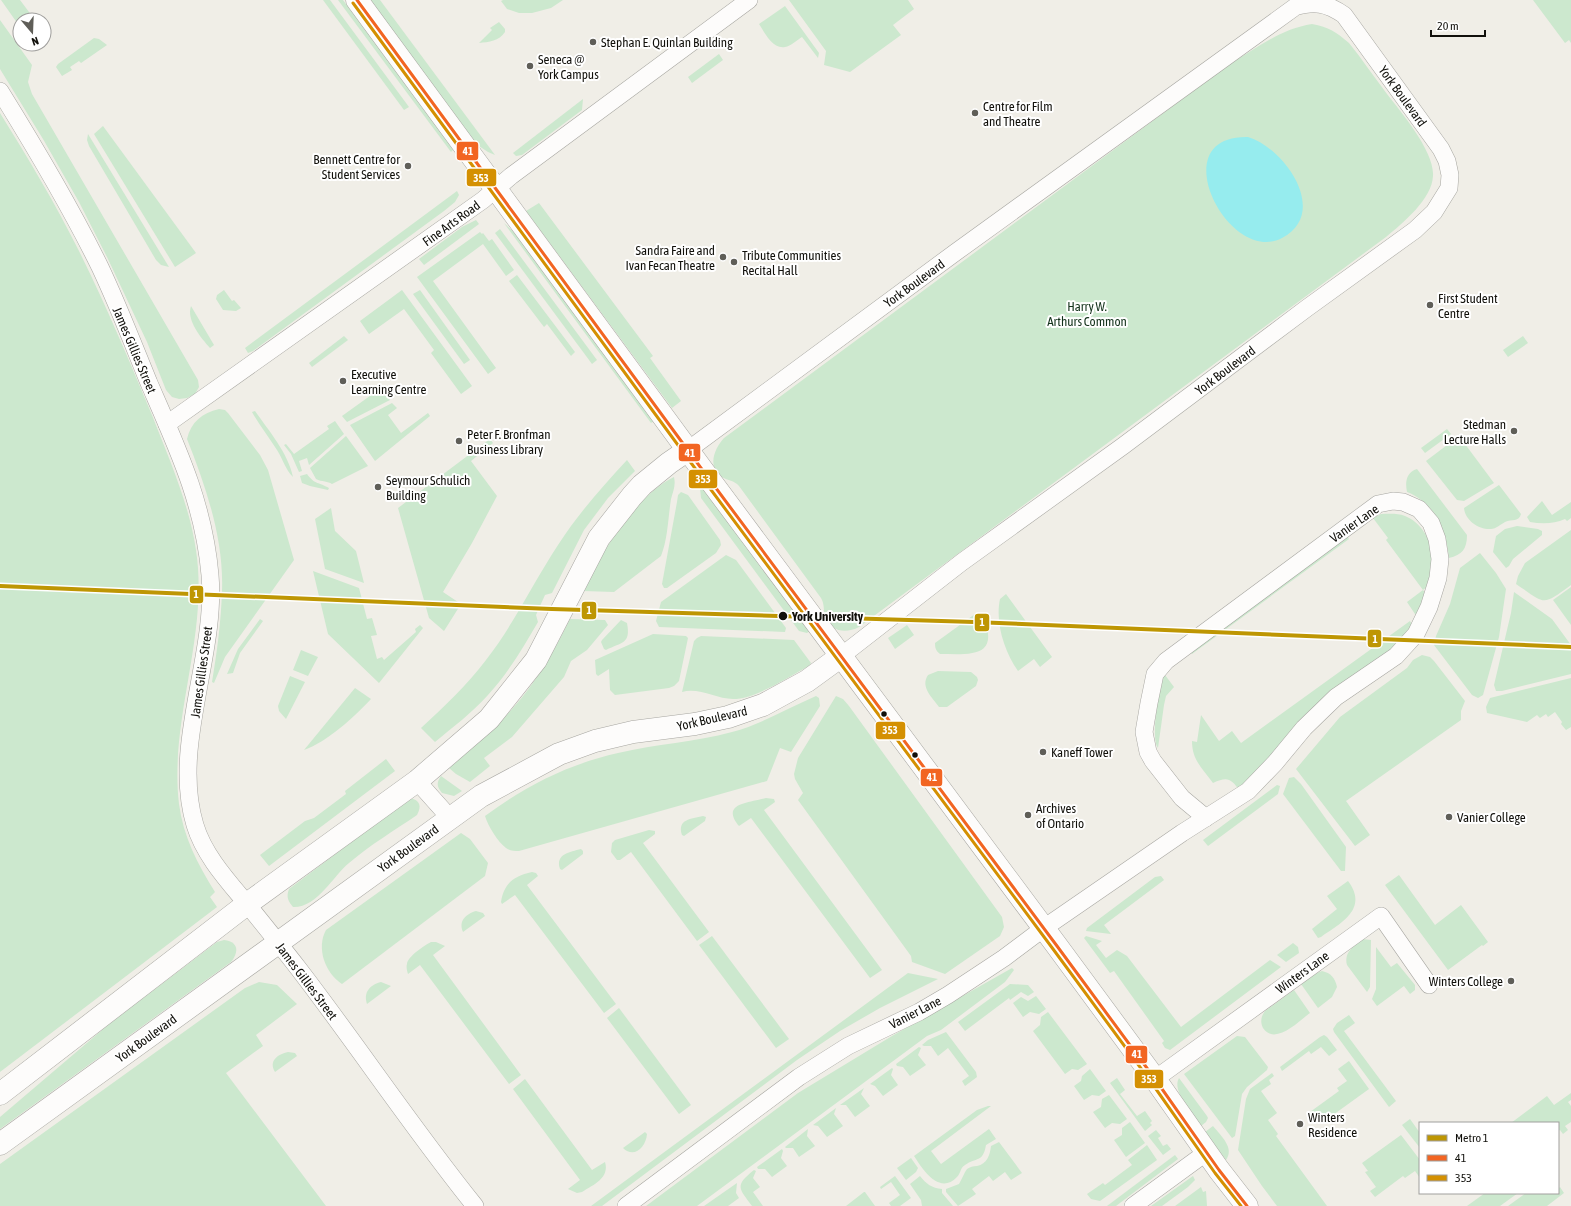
<svg xmlns="http://www.w3.org/2000/svg" width="1571" height="1206" viewBox="0 0 1571 1206" font-family="'Asap Condensed',sans-serif">
<rect width="100%" height="100%" fill="#f0eee7"/>
<g fill="#cce8ce">
<polygon points="1,0 20,0 35,20 20,20 20,27"/>
<polygon points="323,0 330,0 409,107 404,110"/>
<polygon points="338,0 343,0 454,149 451,152"/>
<polygon points="370,0 380,0 495,155 488,152 476,144"/>
<polygon points="503,0 563,0 551,8 532,13 519,13 507,9 501,1"/>
<polygon points="789,0 908,0 914,9 893,25 901,35 850,72 824,65 826,51"/>
<polygon points="1533,0 1571,0 1571,43 1569,40 1565,43"/>
<path d="M785 6 819 53 818 58 802 37C797 40 791 46 785 47 772 49 765 33 759 24Z"/>
<polygon points="0,20 32,65 28,82 32,94 198,380 199,387 195,394 187,398 179,399 172,397 166,390 147,342 107,257 79,202 43,139 0,69"/>
<path d="M499 22 505 29V32C499 41 489 42 479 43L492 30 490 28Z"/>
<path d="M1312 24C1329 27 1336 32 1349 43 1362 59 1374 77 1387 94 1401 112 1435 152 1433 176 1432 199 1403 223 1386 237L859 627C846 634 830 632 825 616 823 610 825 605 821 598L739 486C734 480 728 481 722 477 707 467 714 449 724 438L1227 66C1255 49 1280 29 1312 24Z"/>
<polygon points="94,38 99,39 107,45 81,63 79,61 70,67 72,70 62,76 56,67 58,64"/>
<polygon points="719,54 723,60 692,83 688,77"/>
<polygon points="583,99 582,110 522,155 516,156 513,153"/>
<path d="M0 113C28 158 55 203 79 251 106 305 129 360 152 415 169 459 189 503 196 550 209 636 169 719 179 804 183 836 198 865 215 892L210 897 217 907 0 1072Z"/>
<polygon points="103,126 196,253 175,267 94,134"/>
<polygon points="88,134 169,267 161,265 156,260 89,146 87,140"/>
<polygon points="457,191 459,195 455,202 444,211 253,351 248,353 245,348"/>
<polygon points="539,203 653,356 650,358 681,401 672,408 526,211"/>
<polygon points="476,220 479,224 424,265 419,259 462,227"/>
<polygon points="504,223 515,233 654,421 651,423"/>
<polygon points="500,229 597,360 592,364 495,233"/>
<polygon points="480,232 482,234 483,233 489,241 492,239 514,270 506,276 483,244 433,281 496,368 488,374 417,277"/>
<polygon points="517,275 575,352 571,356 547,324 544,327 509,281"/>
<polygon points="224,290 232,301 234,300 241,308 236,311 223,310 216,299 217,295"/>
<polygon points="402,290 472,386 461,394 431,353 434,350 404,309 369,334 360,321"/>
<polygon points="420,290 470,360 464,364 413,294"/>
<path d="M191 306 214 345 210 348C201 338 186 320 191 306Z"/>
<polygon points="344,336 348,340 312,367 309,363"/>
<polygon points="1523,336 1528,343 1508,357 1503,350"/>
<polygon points="381,388 390,400 347,422 342,416"/>
<polygon points="392,403 397,408 388,415 401,433 428,413 430,416 375,461 350,425"/>
<path d="M219 409 225 410 228 413 260 455 268 470 294 560 225 657 214 683 212 682C217 652 221 622 222 591 224 539 206 487 187 439 191 422 202 413 219 409Z"/>
<path d="M255 411C269 431 288 453 293 477 285 469 283 459 277 450 269 437 260 426 252 412Z"/>
<polygon points="335,421 344,434 309,465 307,458 299,461 302,471 299,472 291,454 284,445 286,444 294,454 329,429 327,426"/>
<polygon points="1447,429 1451,434 1425,453 1421,448"/>
<path d="M346 436 368 466 332 484C328 481 322 482 316 479L310 468Z"/>
<polygon points="1459,436 1494,483 1464,501 1457,500 1426,461"/>
<polygon points="490,439 493,443 471,461 497,496 472,543 443,592 461,604 444,631 429,618 398,508"/>
<path d="M627 460 635 471 608 498 584 530 552 593 545 595 536 615 538 622C523 648 508 673 488 695 472 713 453 727 435 742L421 728C444 707 467 685 486 660 514 624 533 583 558 545 578 514 602 487 627 460Z"/>
<path d="M1417 469 1467 535C1467 549 1462 555 1449 558 1446 530 1435 503 1407 492 1405 483 1406 472 1417 469Z"/>
<path d="M307 474C315 485 319 482 329 488L328 490 310 486 302 483 300 476Z"/>
<path d="M674 477C676 486 673 491 671 499 668 518 668 538 661 556L614 592 583 591C601 553 635 496 674 477Z"/>
<path d="M1499 485 1521 514C1519 522 1512 519 1505 522 1501 524 1496 529 1491 529 1480 530 1465 521 1464 508Z"/>
<polygon points="702,486 810,631 807,633 799,631 701,498 700,488"/>
<polygon points="681,492 688,495 720,540 721,545 716,553 667,588 664,588 662,584 677,502 678,495"/>
<path d="M1542 501 1552 515 1571 502V518L1567 521 1565 519C1554 524 1542 524 1530 522L1527 517Z"/>
<polygon points="331,508 335,531 356,551 364,583 325,569 315,519"/>
<path d="M1381 514C1389 514 1397 513 1405 516 1428 525 1438 556 1431 577 1429 583 1428 587 1423 590L1426 594 1417 617 1407 602 1423 590 1386 540 1388 538 1373 518Z"/>
<polygon points="1517,526 1538,529 1542,531 1542,535 1513,559 1509,566 1506,568 1493,552 1496,536 1505,529"/>
<path d="M1571 530V585C1541 607 1546 604 1516 584L1518 576 1525 563Z"/>
<polygon points="1347,536 1349,539 1192,654 1190,652"/>
<polygon points="1480,553 1496,573 1506,589 1499,637 1483,695 1478,698 1472,695 1434,645 1436,636 1450,604 1460,568"/>
<polygon points="726,555 736,560 786,628 785,632 659,627 656,621 661,602"/>
<polygon points="313,571 359,588 367,619 372,618 377,635 371,636 377,659 382,657 384,660 416,632 415,629 420,625 423,628 379,683 328,634"/>
<polygon points="1571,587 1571,625 1553,600"/>
<polygon points="1514,592 1552,619 1571,645 1571,674 1502,691 1496,691 1494,685 1511,613"/>
<path d="M1006 594 1052 657 1040 667 1034 659 1018 671C1004 651 995 622 1000 599Z"/>
<path d="M975 614 983 616C1001 659 969 654 940 654 936 651 935 648 935 643Z"/>
<polygon points="260,619 263,621 240,653 233,673 227,674 238,649"/>
<path d="M570 619 605 620 608 625 587 650 571 661 564 677 512 737 484 758 490 766 470 782 456 774 449 768C470 749 493 731 512 709 536 683 554 651 570 619Z"/>
<path d="M621 620 627 623C631 644 622 642 606 650L604 649 601 642 602 640Z"/>
<path d="M1410 621 1412 625 1407 637 1240 791C1231 779 1228 776 1213 783 1202 768 1192 760 1192 741L1197 742 1201 715 1219 741 1232 731 1241 743Z"/>
<polygon points="907,625 914,635 895,649 888,638"/>
<polygon points="653,634 686,636 688,638 679,681 674,686 669,688 615,695 610,690 609,669 598,676 596,674 595,660"/>
<path d="M701 636 794 640 811 663 809 666C788 677 756 699 733 699 716 699 699 687 682 692L694 641 697 638Z"/>
<polygon points="301,650 318,657 308,676 293,670"/>
<polygon points="1422,655 1430,657 1434,661 1465,701 1461,711 1461,720 1346,801 1370,835 1355,846 1296,769 1340,717 1407,668 1413,660"/>
<path d="M938 671 971 672 977 677 978 680 976 686 947 707H939C932 697 920 687 928 675Z"/>
<path d="M1162 671 1174 687 1166 696 1164 705 1158 748C1150 737 1160 687 1162 671Z"/>
<polygon points="290,676 305,682 286,719 279,711 278,706"/>
<polygon points="1571,678 1571,727 1566,730 1561,724 1562,722 1555,712 1548,717 1546,714 1540,718 1537,715 1527,722 1487,713 1486,707 1490,698"/>
<path d="M355 688 371 699C354 717 327 742 304 750Z"/>
<path d="M816 696 819 698 820 706 791 752 780 748 767 781 519 851C514 851 510 851 506 848 498 842 488 826 485 816 525 786 569 764 618 753 656 744 695 742 732 732 762 724 788 708 816 696Z"/>
<polygon points="836,696 843,699 849,706 1002,917 1004,927 1000,936 945,974 912,962 911,956 798,800 803,793 795,779 794,774 798,758"/>
<polygon points="386,759 395,771 269,866 260,855 305,821 314,818 346,794 345,791"/>
<path d="M441 776 462 791 454 796 442 793C437 787 436 783 441 776Z"/>
<polygon points="1294,777 1301,784 1346,847 1345,871 1341,871 1283,794 1289,778"/>
<polygon points="1277,785 1280,786 1278,794 1208,846 1203,840"/>
<path d="M410 798C420 800 422 806 417 815 395 830 370 845 349 863 333 876 317 908 293 907 288 901 286 897 289 889Z"/>
<path d="M766 798 774 799 775 802 764 810 882 970 870 978 751 818 739 826C720 803 749 803 766 798Z"/>
<path d="M703 816 706 817 705 821 684 836 682 835C677 819 691 819 703 816Z"/>
<polygon points="649,830 655,831 655,834 643,843 709,932 697,941 631,852 620,860 617,860 611,852 612,843 615,840"/>
<path d="M461 833 470 839 488 863 485 876 342 984C325 973 316 948 326 930Z"/>
<path d="M581 849 583 851V854L562 870 560 869C555 854 570 852 581 849Z"/>
<path d="M532 872 536 873 538 876 527 885 616 1004 604 1013 515 895 502 904 501 902C504 883 514 876 532 872Z"/>
<polygon points="1399,875 1435,925 1461,905 1488,942 1483,946 1482,945 1448,970 1385,885"/>
<polygon points="1161,876 1164,880 1104,925 1111,934 1086,931 1087,928 1155,877"/>
<path d="M1348 881C1369 909 1341 923 1321 937L1318 938 1312 929 1337 909 1327 896Z"/>
<path d="M476 911 483 913 485 916 463 932C458 921 466 914 476 911Z"/>
<polygon points="712,936 789,1039 776,1048 699,945"/>
<polygon points="1086,936 1102,941 1096,945 1106,958 1117,950 1127,956 1181,1027 1270,960 1281,967 1170,1050 1165,1048 1162,1043 1164,1041 1114,971 1110,973 1084,938"/>
<path d="M1362 939 1371 940 1370 987 1367 992 1347 965C1344 952 1353 947 1362 939Z"/>
<path d="M224 940C239 942 239 952 231 962L0 1129V1117L108 1025 217 942Z"/>
<path d="M431 942H436L445 946 433 955 521 1075 509 1084 420 965 408 974C407 971 406 967 407 964 407 957 425 945 431 942Z"/>
<polygon points="1293,943 1298,947 1299,953 1286,962 1277,955"/>
<polygon points="1376,947 1391,967 1397,963 1415,985 1415,990 1410,994 1404,986 1377,1006 1372,999 1376,989"/>
<polygon points="1012,968 1014,970 1005,982 941,1030 927,1036 697,1206 646,1206 798,1093 892,1036"/>
<path d="M1322 971C1331 973 1335 978 1337 987L1332 997 1318 1008 1301 984 1317 973Z"/>
<polygon points="908,973 938,979 880,1008 840,1031 797,1060 602,1206 591,1206"/>
<polygon points="259,982 277,985 297,1004 256,1035 263,1046 226,1073 326,1206 0,1206 0,1164 245,988"/>
<path d="M381 982 391 986 367 1004C363 992 370 985 381 982Z"/>
<polygon points="1010,984 1028,985 1034,992 1028,996 1021,992 1010,1000 1009,998 965,1031 958,1022"/>
<path d="M1294 990 1310 1013C1299 1021 1275 1046 1263 1028 1260 1022 1261 1016 1265 1011Z"/>
<polygon points="1036,996 1046,1009 1039,1014 1030,1012 1023,1017 1013,1003 1021,997 1028,1001"/>
<polygon points="619,1008 691,1105 679,1114 607,1018"/>
<polygon points="1048,1012 1087,1064 1078,1070 1072,1069 1065,1074 1033,1031 1040,1025 1041,1017"/>
<polygon points="1349,1015 1355,1023 1344,1031 1396,1101 1389,1107 1334,1032 1333,1029 1337,1023"/>
<polygon points="946,1032 976,1072 977,1077 965,1086 962,1081 969,1076 948,1048 938,1056 931,1046 924,1046 922,1045 928,1040"/>
<polygon points="1324,1035 1327,1037 1337,1050 1329,1056 1321,1047 1311,1054 1309,1051 1282,1071 1280,1067 1320,1037"/>
<polygon points="1237,1036 1245,1037 1268,1067 1267,1070 1247,1087 1242,1094 1235,1136 1232,1138 1184,1074"/>
<polygon points="919,1047 921,1048 918,1055 926,1065 910,1076 903,1067 897,1066 896,1064"/>
<path d="M288 1052 295 1053 297 1056 275 1072C268 1061 278 1054 288 1052Z"/>
<polygon points="1349,1061 1369,1089 1326,1120 1321,1114 1315,1119 1310,1112 1339,1091 1337,1088 1347,1081 1338,1069"/>
<polygon points="892,1068 893,1069 891,1075 898,1085 883,1096 875,1086 870,1084"/>
<polygon points="1090,1069 1106,1091 1099,1096 1092,1095 1084,1100 1074,1086 1081,1081 1082,1076"/>
<polygon points="1272,1073 1274,1076 1269,1080 1271,1084 1261,1091 1277,1113 1268,1120 1278,1134 1276,1136 1327,1206 1277,1206 1262,1186 1238,1150 1246,1099 1250,1089"/>
<polygon points="1117,1078 1125,1090 1120,1094 1137,1116 1145,1111 1152,1121 1150,1123 1152,1125 1145,1131 1110,1083"/>
<path d="M1179 1078 1207 1116 1208 1118 1206 1122 1201 1126C1194 1115 1171 1091 1179 1078Z"/>
<path d="M525 1079 592 1170 605 1162C610 1178 593 1185 582 1192L577 1193 568 1189 580 1180 513 1089Z"/>
<polygon points="864,1088 861,1094 870,1106 855,1117 846,1105 840,1105"/>
<polygon points="1571,1093 1571,1100 1568,1102 1571,1106 1571,1122 1565,1126 1568,1130 1563,1134 1560,1130 1558,1131 1558,1123 1511,1123 1547,1096 1554,1105"/>
<polygon points="1109,1095 1127,1119 1120,1124 1112,1123 1105,1128 1093,1112 1101,1107 1102,1099"/>
<path d="M988 1106H991L931 1151 941 1164 989 1129 996 1139 986 1145C983 1163 976 1157 965 1165 960 1168 961 1173 957 1177 939 1196 922 1168 914 1156L977 1110Z"/>
<polygon points="836,1108 834,1114 843,1126 827,1137 818,1126 813,1125"/>
<polygon points="1410,1119 1420,1133 1420,1148 1402,1125"/>
<polygon points="1130,1122 1145,1143 1126,1157 1114,1140 1122,1135 1122,1128"/>
<path d="M1213 1126C1221 1136 1235 1148 1226 1160L1205 1132Z"/>
<polygon points="808,1129 807,1136 815,1146 799,1157 793,1148 786,1148 785,1147"/>
<polygon points="1156,1130 1161,1136 1158,1138 1163,1146 1167,1144 1171,1149 1163,1155 1148,1136"/>
<path d="M645 1132 647 1134C646 1147 634 1159 623 1148Z"/>
<polygon points="1401,1135 1420,1160 1420,1178 1415,1171 1405,1178 1403,1176 1375,1197 1370,1191 1376,1187 1365,1172 1368,1171 1362,1163"/>
<path d="M999 1142 1022 1173 1011 1180 1005 1172 993 1181 989 1176 972 1189 976 1194 958 1206 946 1192V1189L959 1184C962 1179 964 1173 967 1169 970 1167 973 1166 977 1166 987 1164 990 1155 991 1146Z"/>
<polygon points="1147,1145 1157,1160 1100,1201 1091,1199 1087,1194 1103,1183 1105,1185 1132,1165 1128,1160"/>
<polygon points="782,1149 783,1151 781,1158 787,1166 772,1177 765,1169 758,1169 757,1167"/>
<polygon points="1175,1155 1178,1159 1116,1206 1107,1206"/>
<polygon points="911,1158 918,1168 916,1172 906,1180 897,1168"/>
<path d="M754 1170 756 1171 753 1178 760 1187 753 1192 763 1206H752C739 1188 734 1186 754 1170Z"/>
<polygon points="895,1176 911,1198 900,1206 891,1206 889,1203 900,1195 891,1182 881,1189 880,1187"/>
<path d="M920 1176C926 1184 932 1188 942 1189V1193L953 1206H922L921 1200 910 1184Z"/>
<polygon points="1193,1176 1195,1180 1188,1187 1162,1206 1151,1206"/>
<polygon points="737,1183 736,1193 739,1198 728,1206 704,1206"/>
<polygon points="1201,1187 1203,1192 1206,1191 1207,1206 1175,1206"/>
<polygon points="1560,1187 1564,1193 1547,1206 1508,1206 1526,1193 1558,1193 1558,1189"/>
<polygon points="865,1192 875,1206 846,1206 864,1192"/>
<polygon points="1485,1193 1518,1193 1500,1206 1467,1206"/>
</g>
<path fill="#96ecee" d="M1248 137C1285 148 1330 213 1282 238 1229 266 1161 135 1248 137Z"/>
<g fill="none" stroke-linecap="round" stroke-linejoin="round">
<defs>
<g id="minor">
<path d="M0 91C36 149 70 206 100 267 118 305 133 344 149 383 177 447 204 504 210 575 217 656 171 746 195 825 204 855 227 880 247 904 264 925 281 946 298 968 358 1046 413 1129 475 1206"/>
<polyline points="167,424 483,200 511,176 749,0"/>
<path d="M688 450 956 252 1295 7C1314 1 1327 3 1344 15L1441 149 1447 161 1450 175 1449 188 1434 212 1415 230 1307 308 1123 446 962 562 840 657"/>
<polyline points="417,781 450,818"/>
<polyline points="1155,1079 1381,916 1429,985"/>
<polyline points="626,1206 799,1077 848,1046 919,1012 948,995 1004,958 1044,928 1182,833 1248,791 1275,763 1304,728 1336,697 1396,656 1416,634 1429,607 1438,578 1440,559 1437,539 1431,523 1419,509 1403,502 1393,501 1378,504 1166,661 1155,674 1149,703 1144,732 1148,752 1153,761 1182,798 1206,818"/>
<polyline points="1133,1206 1207,1152"/>
</g>
<g id="tertiary">
<polyline points="357,0 701,468 1057,946 1155,1079 1219,1170 1247,1206"/>
<polyline points="0,1094 247,904 417,781 489,719 536,660 599,538 632,496 642,485 669,463 688,450"/>
<polyline points="0,1144 481,796 559,754 595,741 633,732 695,724 728,717 763,705 807,681 840,657"/>
</g>
</defs>
<use href="#minor" stroke="#a7a6a1" stroke-width="18"/>
<use href="#tertiary" stroke="#a7a6a1" stroke-width="23"/>
<use href="#minor" stroke="#fdfcfb" stroke-width="17"/>
<use href="#tertiary" stroke="#fdfcfb" stroke-width="22"/>
<defs>
<polyline id="bus-1" points="357,0 701,468 1057,946 1155,1079 1219,1170 1247,1206"/>
<polyline id="bus-2" points="353,3 697,471 1053,949 1151,1082 1215,1173 1241,1206"/>
</defs>
<use href="#bus-1" stroke="#fff" stroke-width="6"/>
<use href="#bus-2" stroke="#fff" stroke-width="6"/>
<use href="#bus-1" stroke="#f26522" stroke-width="3"/>
<use href="#bus-2" stroke="#d49002" stroke-width="3"/>
<defs>
<polyline id="metro-1" points="0,586 552,609 974,622 1571,647"/>
</defs>
<use href="#metro-1" stroke="#fff" stroke-width="7"/>
<use href="#metro-1" stroke="#be9603" stroke-width="4"/>
</g>
<g fill="#5f5e58" stroke="#fff" stroke-width="1.5">
<circle cx="593" cy="42" r="4"/>
<circle cx="530" cy="66" r="4"/>
<circle cx="975" cy="113" r="4"/>
<circle cx="408" cy="166" r="4"/>
<circle cx="723" cy="257" r="4"/>
<circle cx="734" cy="262" r="4"/>
<circle cx="1430" cy="305" r="4"/>
<circle cx="343" cy="381" r="4"/>
<circle cx="1514" cy="431" r="4"/>
<circle cx="459" cy="441" r="4"/>
<circle cx="378" cy="487" r="4"/>
<circle cx="1043" cy="752" r="4"/>
<circle cx="1028" cy="815" r="4"/>
<circle cx="1449" cy="817" r="4"/>
<circle cx="1511" cy="981" r="4"/>
<circle cx="1300" cy="1124" r="4"/>
</g>
<g fill="#11100b" stroke="#fff" stroke-width="1.5">
<circle cx="783" cy="616" r="5"/>
<circle cx="884" cy="714" r="3.5"/>
<circle cx="915" cy="755" r="3.5"/>
</g>
<g text-anchor="middle" stroke-width="4" stroke-linejoin="round" paint-order="stroke">
<g font-size="13" fill="#11100b" stroke="#fff" text-anchor="start">
<text x="601" y="47">Stephan E. Quinlan Building</text>
<text x="538" y="64">Seneca @<tspan x="538" dy="15">York Campus</tspan></text>
<text x="983" y="111">Centre for Film<tspan x="983" dy="15">and Theatre</tspan></text>
<text x="400" y="164" text-anchor="end">Bennett Centre for<tspan x="400" dy="15">Student Services</tspan></text>
<text x="715" y="255" text-anchor="end">Sandra Faire and<tspan x="715" dy="15">Ivan Fecan Theatre</tspan></text>
<text x="742" y="260">Tribute Communities<tspan x="742" dy="15">Recital Hall</tspan></text>
<text x="1438" y="303">First Student<tspan x="1438" dy="15">Centre</tspan></text>
<text x="351" y="379">Executive<tspan x="351" dy="15">Learning Centre</tspan></text>
<text x="1506" y="429" text-anchor="end">Stedman<tspan x="1506" dy="15">Lecture Halls</tspan></text>
<text x="467" y="439">Peter F. Bronfman<tspan x="467" dy="15">Business Library</tspan></text>
<text x="386" y="485">Seymour Schulich<tspan x="386" dy="15">Building</tspan></text>
<text x="1051" y="757">Kaneff Tower</text>
<text x="1036" y="813">Archives<tspan x="1036" dy="15">of Ontario</tspan></text>
<text x="1457" y="822">Vanier College</text>
<text x="1503" y="986" text-anchor="end">Winters College</text>
<text x="1308" y="1122">Winters<tspan x="1308" dy="15">Residence</tspan></text>
</g>
<g font-size="13" fill="#11100b" stroke="#fff">
<text transform="translate(1403 96) rotate(54)" y="5">York Boulevard</text>
<text transform="translate(451 223) rotate(-36)" y="5">Fine Arts Road</text>
<text transform="translate(914 283) rotate(-36)" y="5">York Boulevard</text>
<text transform="translate(135 350) rotate(67)" y="5">James Gillies Street</text>
<text transform="translate(1225 370) rotate(-37)" y="5">York Boulevard</text>
<text transform="translate(1354 523) rotate(-35)" y="5">Vanier Lane</text>
<text transform="translate(201 672) rotate(-82)" y="5">James Gillies Street</text>
<text transform="translate(712 718) rotate(-13)" y="5">York Boulevard</text>
<text transform="translate(408 848) rotate(-36)" y="5">York Boulevard</text>
<text transform="translate(1302 972) rotate(-36)" y="5">Winters Lane</text>
<text transform="translate(307 981) rotate(53)" y="5">James Gillies Street</text>
<text transform="translate(915 1012) rotate(-27)" y="5">Vanier Lane</text>
<text transform="translate(146 1038) rotate(-36)" y="5">York Boulevard</text>
</g>
<g font-size="13" fill="#12311a" stroke="#fff">
<text x="1087" y="311">Harry W.<tspan x="1087" dy="15">Arthurs Common</tspan></text>
</g>
<g font-size="13" font-weight="bold" fill="#11100b" stroke="#fff" text-anchor="start">
<text x="792" y="621">York University</text>
</g>
</g>
<g stroke="#fff" stroke-width="1.5">
<rect x="456" y="141" width="23" height="20" rx="4" fill="#f26522"/>
<rect x="466" y="168" width="31" height="19" rx="4" fill="#d49002"/>
<rect x="678" y="443" width="23" height="19" rx="4" fill="#f26522"/>
<rect x="688" y="469" width="30" height="20" rx="4" fill="#d49002"/>
<rect x="189" y="585" width="15" height="19" rx="4" fill="#be9603"/>
<rect x="581" y="601" width="16" height="19" rx="4" fill="#be9603"/>
<rect x="974" y="613" width="16" height="19" rx="4" fill="#be9603"/>
<rect x="1367" y="629" width="15" height="19" rx="4" fill="#be9603"/>
<rect x="875" y="721" width="31" height="19" rx="4" fill="#d49002"/>
<rect x="920" y="768" width="23" height="19" rx="4" fill="#f26522"/>
<rect x="1125" y="1045" width="23" height="19" rx="4" fill="#f26522"/>
<rect x="1134" y="1069" width="30" height="20" rx="4" fill="#d49002"/>
</g>
<g font-size="11" text-anchor="middle" font-weight="bold" fill="#fff">
<text x="468" y="155">41</text>
<text x="481" y="182">353</text>
<text x="690" y="457">41</text>
<text x="703" y="483">353</text>
<text x="196" y="598">1</text>
<text x="589" y="614">1</text>
<text x="982" y="626">1</text>
<text x="1375" y="643">1</text>
<text x="890" y="734">353</text>
<text x="932" y="781">41</text>
<text x="1137" y="1058">41</text>
<text x="1149" y="1083">353</text>
</g>
<rect x="1419" y="1122" width="140" height="72" fill="#ffffff" stroke="#a09f9d"/>
<rect x="1427" y="1135" width="20" height="6" fill="#be9603" stroke="#a09f9d"/>
<text x="1455" y="1142" font-size="12" fill="#11100b">Metro 1</text>
<rect x="1427" y="1155" width="20" height="6" fill="#f26522" stroke="#a09f9d"/>
<text x="1455" y="1162" font-size="12" fill="#11100b">41</text>
<rect x="1427" y="1175" width="20" height="6" fill="#d49002" stroke="#a09f9d"/>
<text x="1455" y="1182" font-size="12" fill="#11100b">353</text>
<g transform="translate(32 32) rotate(161)"><circle r="19" fill="#ffffff" stroke="#a09f9d"/>
<path d="M0-3L7 15L0 10L-7 15Z" fill="#5f5e58"/>
<text y="-6" font-size="11" font-weight="bold" text-anchor="middle" fill="#11100b">N</text>
</g>
<path d="M1431 30v6h54v-6" fill="none" stroke="#11100b" stroke-width="2"/>
<text x="1437" y="30" font-size="12" fill="#11100b" stroke="#ffffff" stroke-width="3" paint-order="stroke">20 m</text>
</svg>
